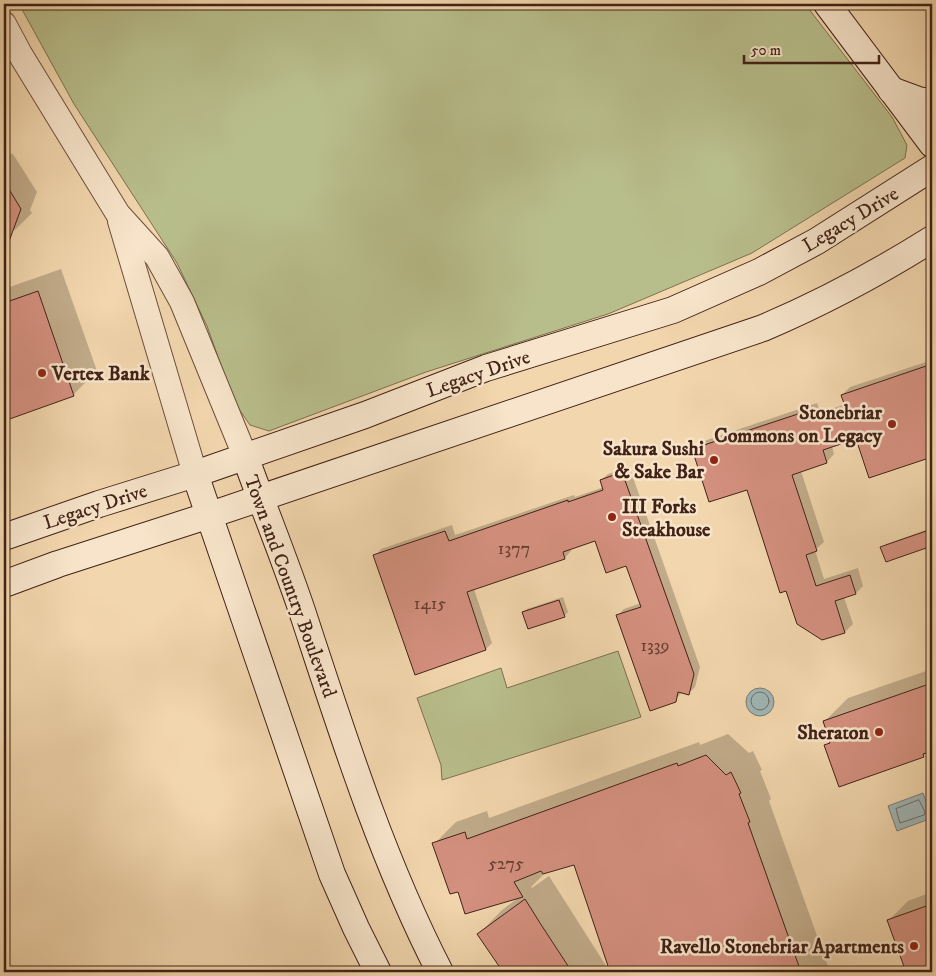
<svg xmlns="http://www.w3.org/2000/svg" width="936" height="976" viewBox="0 0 936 976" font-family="'IM FELL DW Pica',serif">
<rect width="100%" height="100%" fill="#f2d6ad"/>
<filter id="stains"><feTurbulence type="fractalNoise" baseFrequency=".004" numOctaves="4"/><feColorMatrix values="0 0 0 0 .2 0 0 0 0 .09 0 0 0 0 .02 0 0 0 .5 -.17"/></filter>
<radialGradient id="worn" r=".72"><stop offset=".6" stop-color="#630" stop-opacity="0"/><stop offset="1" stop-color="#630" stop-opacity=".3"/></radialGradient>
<g fill="#b8be8b" stroke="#7c7051">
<polygon points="19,4 805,4 892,117 907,145 905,158 752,253 608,314 426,372 269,431 250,425 234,402 207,326 177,263 74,104"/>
<polygon points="618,651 641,717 442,780 441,765 417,698 501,668 507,688"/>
</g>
<g fill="#9fb6b5" stroke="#797b76">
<circle cx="760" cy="702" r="14"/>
<polygon points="923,793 932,818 897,831 888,806"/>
</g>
<g fill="#0003">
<polygon points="4,152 13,154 37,192 30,210 32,213 16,229 4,236"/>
<polygon points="61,269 97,371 73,395 4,419 4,289"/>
<polygon points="932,360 932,456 870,476 857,438 832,446 834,454 827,462 801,471 824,542 815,550 824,579 858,568 863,586 856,593 844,597 853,624 845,632 822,639 786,589 748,488 693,450 701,442 817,403 821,413 845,404 842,395 850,387"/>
<polygon points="629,466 700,667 695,687 689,693 682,692 675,700 617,616 624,609 641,603 627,564 595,539 570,548 571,551 565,558 474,589 492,643 486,649 416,673 375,556 381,549 452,525 455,535 574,495 575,497 604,487 601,480 608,474"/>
<polygon points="932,528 932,545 886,561 882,548 886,544"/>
<polygon points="563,597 568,612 564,616 523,612 527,609"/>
<polygon points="932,669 932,749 923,756 826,746 831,741 824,722 848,698"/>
<polygon points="728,734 749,753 753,751 762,770 760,771 771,799 769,801 830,972 611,972 575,863 544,872 544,874 531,887 532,888 549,876 610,972 504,972 479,934 502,910 521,896 458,891 434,844 456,822 487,811 489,818 699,742 700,745"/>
<polygon points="932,892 932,972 907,972 889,920 908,901"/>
</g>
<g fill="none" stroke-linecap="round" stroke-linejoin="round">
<g stroke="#706c66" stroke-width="1">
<circle cx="760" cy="701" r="9"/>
<polygon points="919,800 925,812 924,815 900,823 896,809"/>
</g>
</g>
<g fill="#d4907f" stroke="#412217">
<polygon points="4,181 21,209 5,252 4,252"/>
<polygon points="38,291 74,396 4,421 4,303"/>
<polygon points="932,364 932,457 869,478 856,439 823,450 827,463 792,475 817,551 806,555 816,586 850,575 856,594 835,601 845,633 822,640 797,624 786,591 780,593 747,490 709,502 692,449 810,410 813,420 846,409 841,395"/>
<polygon points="622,472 694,674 689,695 678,692 676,702 650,711 616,615 641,607 626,566 606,573 595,541 563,552 565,559 467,592 486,650 415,675 373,555 445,531 449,541 568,500 568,502 603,490 600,480"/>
<polygon points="932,529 932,546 886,562 880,547"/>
<polygon points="559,600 565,617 528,629 522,612"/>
<polygon points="932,683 932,751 923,754 924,757 839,787 824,745 830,743 823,721"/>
<polygon points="706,755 726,775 731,772 741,793 739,794 750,822 748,823 801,972 610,972 574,865 543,874 541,871 514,882 523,897 465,914 458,892 450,894 432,843 465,832 467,839 677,763 678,766"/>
<polygon points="525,899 540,923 572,972 503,972 477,934"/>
<polygon points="932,904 932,972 906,972 887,920"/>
</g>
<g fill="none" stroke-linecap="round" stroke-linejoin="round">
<defs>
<g id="tertiary">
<polyline points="4,24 20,54 118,214 157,257 182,302 245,456"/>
<polyline points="120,221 195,474"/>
</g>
<g id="secondary">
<polyline points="827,4 932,144"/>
<polyline points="891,90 918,100 932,102"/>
<path d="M245 456C265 512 288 567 306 623 345 742 383 861 440 972"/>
<polyline points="195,474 332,874 356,928 378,972"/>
<polyline points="4,537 99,504 195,474 365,415 486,368 673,310 759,272 817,241 932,168"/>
<path d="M4 584 58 564 210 515 763 328C822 303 878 273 932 239"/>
</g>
</defs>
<use href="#tertiary" stroke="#6d4f3c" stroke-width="26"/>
<use href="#secondary" stroke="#412217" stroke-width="28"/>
<use href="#tertiary" stroke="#f7e4ca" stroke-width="24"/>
<use href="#secondary" stroke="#f7e4ca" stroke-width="26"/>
</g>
<g fill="#8f2418" stroke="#f7e4ca" stroke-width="2">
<circle cx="42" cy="373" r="5"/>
<circle cx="892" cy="424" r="5"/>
<circle cx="714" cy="460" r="5"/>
<circle cx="612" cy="517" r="5"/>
<circle cx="879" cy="732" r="5"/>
<circle cx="914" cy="946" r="5"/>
</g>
<g text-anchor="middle" stroke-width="5" stroke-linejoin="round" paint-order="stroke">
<g font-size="18" fill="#663e31">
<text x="514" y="554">1377</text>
<text x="430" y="609">1415</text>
<text x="655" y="651">1339</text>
<text x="506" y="869">5275</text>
</g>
<g font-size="20" fill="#412217" stroke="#f7e4ca">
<text transform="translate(850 219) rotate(-31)" y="7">Legacy Drive</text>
<text transform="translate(478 373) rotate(-19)" y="7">Legacy Drive</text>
<text transform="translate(95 506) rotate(-18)" y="7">Legacy Drive</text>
<text transform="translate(291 586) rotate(70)" y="7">Town and Country Boulevard</text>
</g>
<g font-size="20" font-weight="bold" fill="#412217" stroke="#f7e4ca" text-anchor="end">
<text x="52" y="380" text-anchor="start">Vertex Bank</text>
<text x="882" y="419">Stonebriar<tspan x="882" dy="23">Commons on Legacy</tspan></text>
<text x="704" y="455">Sakura Sushi<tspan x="704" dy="23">&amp; Sake Bar</tspan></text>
<text x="622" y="513" text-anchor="start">III Forks<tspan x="622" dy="23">Steakhouse</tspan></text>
<text x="869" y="739">Sheraton</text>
<text x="904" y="953">Ravello Stonebriar Apartments</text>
</g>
</g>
<rect width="936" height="976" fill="none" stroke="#f2d6ad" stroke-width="20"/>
<rect x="5" y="5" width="926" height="966" fill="none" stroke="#412217" stroke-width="2.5"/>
<rect x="10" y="10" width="916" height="956" fill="none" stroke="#412217"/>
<path d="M744 55v8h135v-8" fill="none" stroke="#412217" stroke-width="2.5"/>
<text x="751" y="55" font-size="15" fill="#412217" stroke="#f7e4ca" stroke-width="4" paint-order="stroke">50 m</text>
<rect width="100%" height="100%" filter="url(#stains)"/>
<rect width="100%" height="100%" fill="url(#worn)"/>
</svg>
